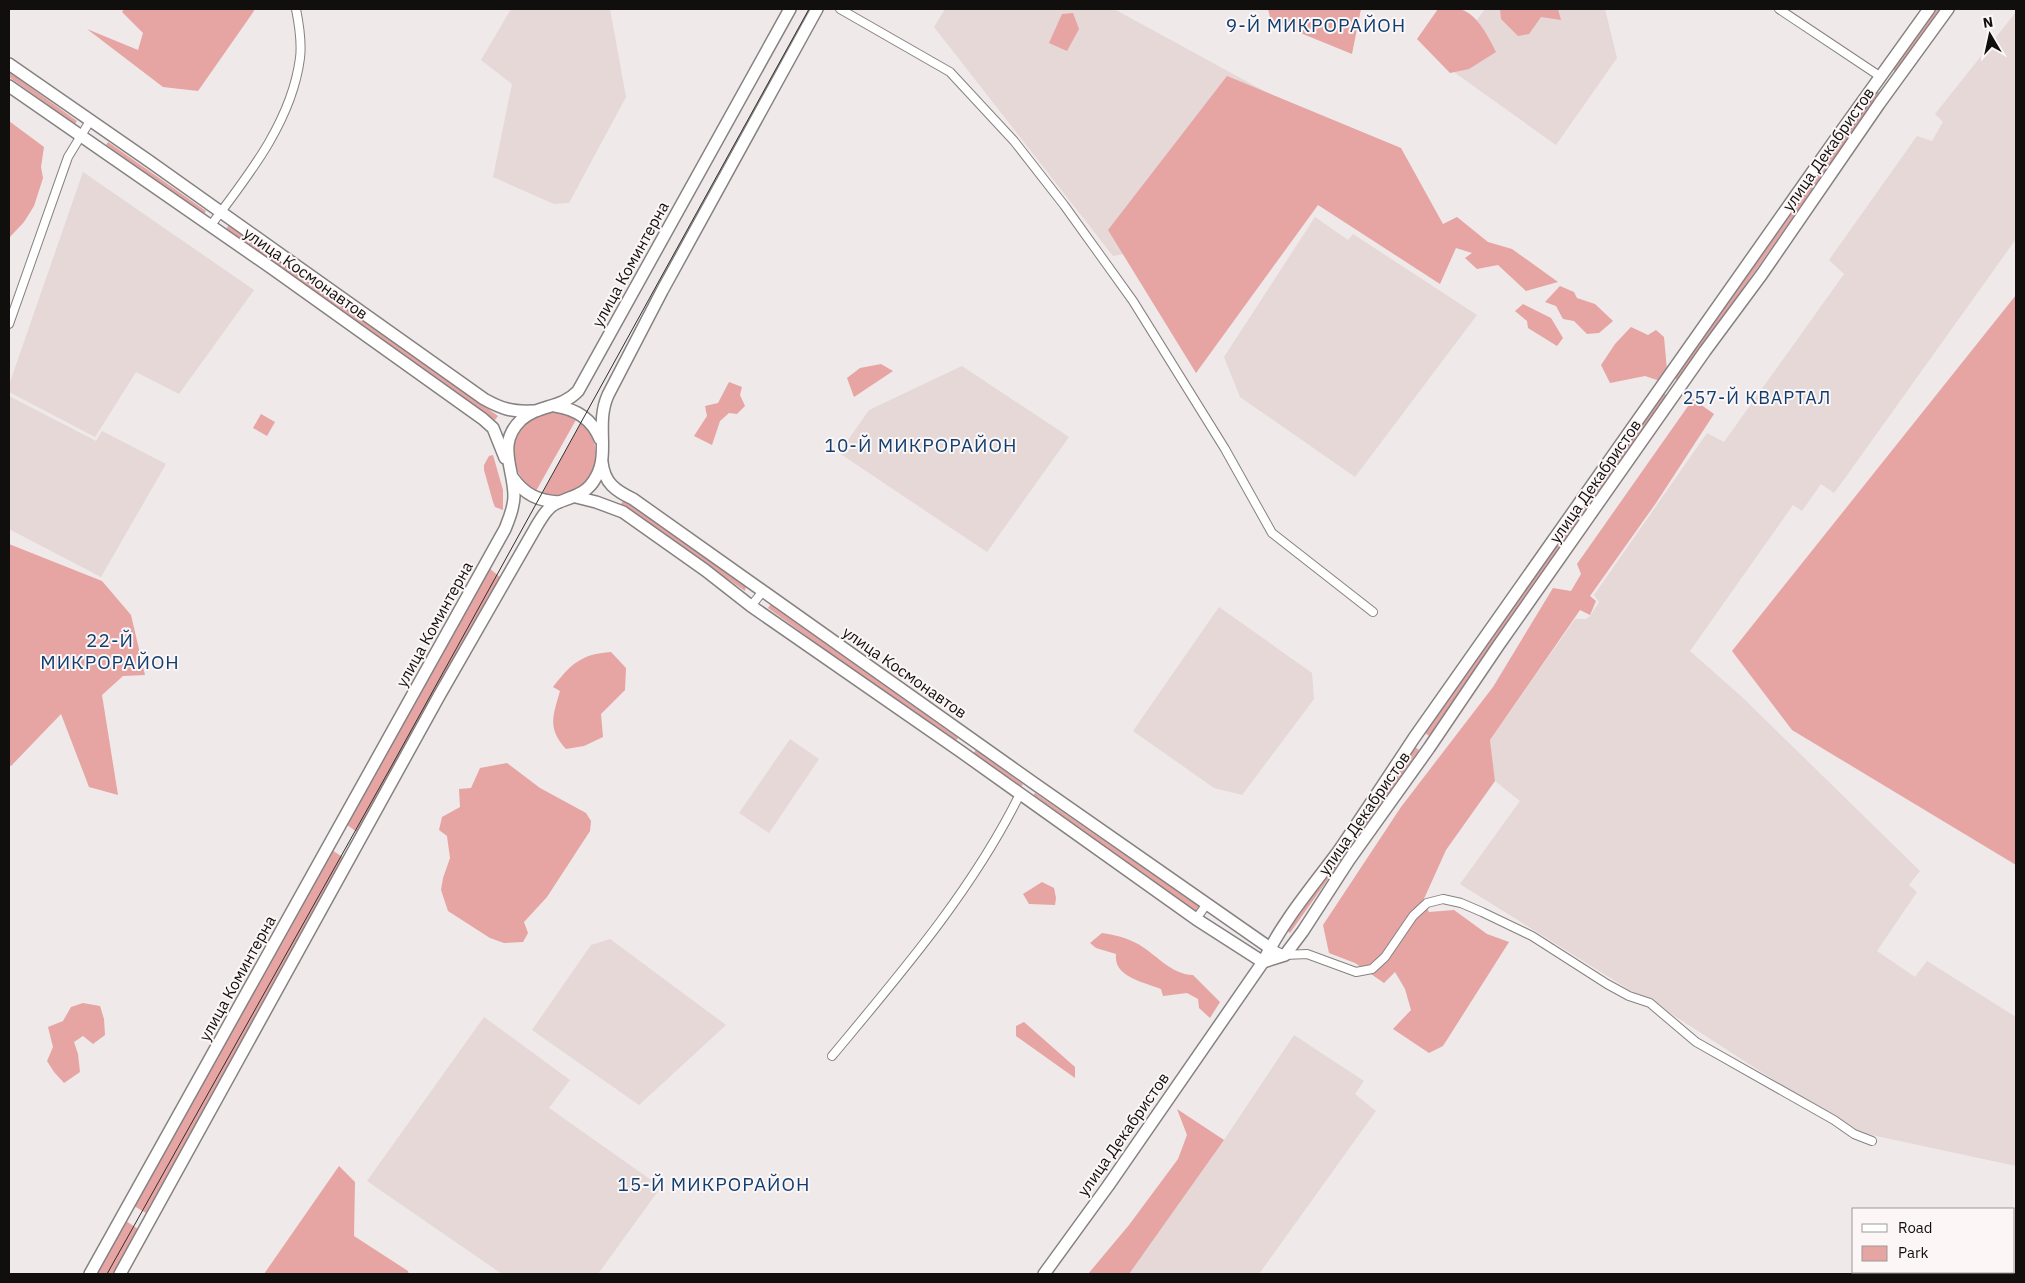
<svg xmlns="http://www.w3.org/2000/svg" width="2025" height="1283" viewBox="0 0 2025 1283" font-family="'IBM Plex Sans',sans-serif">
<rect width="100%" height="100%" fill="#efe9e9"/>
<g fill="#e5d8d7">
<polygon points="511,9 610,9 626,97 569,203 554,204 493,177 512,84 481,60"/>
<polygon points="945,9 1114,9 1275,97 1154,248 1113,256 934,27"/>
<polygon points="1485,9 1605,9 1617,58 1556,145 1444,65"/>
<polygon points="2016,12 2016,239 1840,485 1834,493 1821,484 1802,511 1793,505 1690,651 1742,697 1920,871 1909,885 1917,892 1877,951 1915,977 1927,961 2016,1017 2016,1166 1858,1132 1817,1108 1670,1013 1659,1004 1636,994 1460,884 1520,801 1495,781 1490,740 1575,619 1586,619 1590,616 1599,602 1594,595 1707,433 1724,442 1844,274 1829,260 1917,136 1932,141 1943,122 1935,114"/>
<polygon points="83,172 254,290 179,394 136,372 95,437 9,392 9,385"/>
<polygon points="1315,217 1348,240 1353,234 1477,315 1355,477 1240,397 1224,357"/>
<polygon points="962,366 1069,437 987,552 839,453 869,410"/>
<polygon points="9,396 96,441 102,431 166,464 101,577 9,529"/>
<polygon points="1219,607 1312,673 1314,699 1242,795 1214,788 1133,731"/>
<polygon points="790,739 819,759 769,833 739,813"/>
<polygon points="610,939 726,1025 639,1105 532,1030 591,945"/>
<polygon points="484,1017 570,1080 549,1108 661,1187 598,1274 502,1274 367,1181"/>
<polygon points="1294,1035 1364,1081 1355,1094 1376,1111 1259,1274 1128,1274 1224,1140"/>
</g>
<g fill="#e6a4a3">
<polygon points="124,9 253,9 254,11 198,91 163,87 87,29 138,50 143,33 122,12"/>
<polygon points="1268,9 1361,9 1352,54 1271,21"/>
<path d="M1438 9C1444 9 1452 8 1458 9 1476 11 1489 38 1496 52L1469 69 1450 73 1417 39Z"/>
<polygon points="1500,9 1558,9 1561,20 1541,17 1529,34 1518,36 1501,19"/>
<polygon points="1936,9 1941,9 1895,72 1893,69"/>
<polygon points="1073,13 1079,29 1067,51 1049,43 1062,14"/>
<polygon points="9,72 77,121 75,124 9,77"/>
<polygon points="1227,76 1401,148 1443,224 1457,217 1488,242 1512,249 1558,282 1526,291 1498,265 1477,269 1465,258 1472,253 1456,248 1440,284 1318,205 1196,373 1108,230"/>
<polygon points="1877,91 1880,93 1678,381 1675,378"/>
<polygon points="9,121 44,147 41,167 43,178 34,206 24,222 9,238"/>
<polygon points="108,142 206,211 204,214 106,145"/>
<polygon points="229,225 498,416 495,420 226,229"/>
<polygon points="1560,286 1574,292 1577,298 1595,304 1613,321 1599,333 1587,334 1574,321 1563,319 1556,306 1545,302"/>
<polygon points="2016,295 2016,865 1792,730 1732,651"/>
<polygon points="1523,304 1551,318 1563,338 1557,346 1528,328 1527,321 1515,311"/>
<polygon points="1631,327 1648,335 1656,330 1664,337 1667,370 1660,381 1645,376 1610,383 1601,365 1615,344"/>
<polygon points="881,364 893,371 854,397 847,378 860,368"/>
<polygon points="729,382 742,387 740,395 745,406 737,414 729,413 720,421 712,445 694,436 707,416 705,406 718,403"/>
<polygon points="1664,393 1667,396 1429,736 1425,733"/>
<polygon points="1693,399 1714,414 1656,503 1590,596 1596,601 1590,615 1580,610 1490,740 1495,781 1446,850 1423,901 1429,912 1454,910 1487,934 1509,942 1443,1046 1429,1053 1393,1029 1411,1010 1405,989 1395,972 1384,983 1355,963 1329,953 1323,925 1401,807 1493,687 1553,588 1571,591 1581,574 1577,564"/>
<path d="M549 412H562L577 418 536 491C510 475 503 439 531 419 536 415 543 414 549 412Z"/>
<polygon points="261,414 275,422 267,436 253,428"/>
<path d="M582 421C613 454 588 505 542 494Z"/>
<polygon points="493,455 503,490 503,510 495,507 493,502 484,470 484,465 489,456"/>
<polygon points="624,500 746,586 745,591 620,505"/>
<polygon points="9,544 102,581 131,615 145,675 123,676 102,695 118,795 89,787 61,714 11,766 9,765"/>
<polygon points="489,568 500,577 358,833 346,824"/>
<polygon points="771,604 958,738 954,743 768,608"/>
<path d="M611 652 626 668 625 690 601 714 603 737 584 746 566 749C547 728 553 716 560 691L553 687C571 664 581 654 611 652Z"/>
<polygon points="1415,747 1419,750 1290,933 1286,930"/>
<polygon points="976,750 1023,784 1020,789 973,754"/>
<polygon points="507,763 540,788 586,813 591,821 590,831 547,897 524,922 528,933 523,942 504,943 490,938 448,911 441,890 443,878 450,858 447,836 439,830 442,817 460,807 459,789 471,788 480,768"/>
<polygon points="1035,793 1200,907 1195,913 1032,797"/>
<polygon points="332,850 344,858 146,1213 134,1206"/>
<polygon points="1042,882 1054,888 1056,898 1055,905 1029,904 1023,894"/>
<path d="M1102 933C1114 935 1125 937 1136 943 1154 952 1171 975 1193 975L1220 1002 1210 1018 1199 1008 1198 999 1187 993 1163 996 1161 989C1144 982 1113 977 1116 954L1096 948 1090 943Z"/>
<polygon points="83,1003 100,1006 104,1019 105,1035 93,1044 83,1036 74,1042 78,1054 80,1072 64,1083 54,1072 47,1061 53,1047 48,1027 63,1021 71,1007"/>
<polygon points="1024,1022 1075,1067 1075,1078 1016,1036 1016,1026"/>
<polygon points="1177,1109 1224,1140 1129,1274 1088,1274 1129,1225 1178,1159 1187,1135"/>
<polygon points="339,1166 355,1182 354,1236 408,1271 409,1274 264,1274"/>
<polygon points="126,1221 138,1229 113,1274 97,1274"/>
</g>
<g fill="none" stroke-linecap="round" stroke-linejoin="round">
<defs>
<g id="street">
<polyline points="840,9 950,72 1014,141 1064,205 1133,301 1225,449 1272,533 1373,612"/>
<polyline points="1779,9 1881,77"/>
<path d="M211 225C248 176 292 121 300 58 302 42 299 24 296 9"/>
<polyline points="9,324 68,157 90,121"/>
<polyline points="751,606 763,591"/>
<polyline points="1196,919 1206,905"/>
<polyline points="1270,948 1285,955 1307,954 1356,972 1372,969 1385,957 1413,916 1427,903 1443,899 1461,903 1482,912 1532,936 1607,984 1629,996 1650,1003 1696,1042 1834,1120 1854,1134 1872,1141"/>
<path d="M832 1056C901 973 972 891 1020 794"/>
</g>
<g id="secondary">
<path d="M9 64 149 161 484 399C502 409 512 412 533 411"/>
<polyline points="9,86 273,269 483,419 493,428 505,458"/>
<path d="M555 406C576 409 592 419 600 439"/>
<path d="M602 462C604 483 616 491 633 499L1035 784 1270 948"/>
<path d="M513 478C525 495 539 501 559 502"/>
<polyline points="576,497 596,502 623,512 705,570 751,606 960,751 1196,919 1263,962"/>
<polyline points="1263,962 1285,955 1303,931 1349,860 1429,748 1498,646 1705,351 1762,274 1879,104 1948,9"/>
<path d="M90 1274 505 529C509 519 514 508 514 496 514 468 496 444 521 420 539 404 561 409 578 391L790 9"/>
<path d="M120 1274 439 696 536 527C542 517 548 506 559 502 575 496 588 493 596 477 610 453 595 424 608 395L662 291 817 9"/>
<path d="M1044 1274 1108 1186 1263 962C1282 922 1312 887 1338 852 1364 814 1389 776 1414 738L1835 140 1929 9"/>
</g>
</defs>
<use href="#street" stroke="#878282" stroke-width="10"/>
<use href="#secondary" stroke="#878282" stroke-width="14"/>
<use href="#street" stroke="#fff" stroke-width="8"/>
<use href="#secondary" stroke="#fff" stroke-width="11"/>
<polyline stroke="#312f2e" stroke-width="1" points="107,1274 391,767 809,9"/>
</g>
<g text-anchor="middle" stroke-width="4" stroke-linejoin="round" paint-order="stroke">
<g font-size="16" fill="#100f0e" stroke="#fcf7f6">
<text transform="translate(1828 149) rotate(-55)" y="6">улица Декабристов</text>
<text transform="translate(630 264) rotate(-61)" y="6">улица Коминтерна</text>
<text transform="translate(306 273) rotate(35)" y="6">улица Космонавтов</text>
<text transform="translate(1595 481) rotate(-55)" y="6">улица Декабристов</text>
<text transform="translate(434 624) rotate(-61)" y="6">улица Коминтерна</text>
<text transform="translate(905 672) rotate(35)" y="6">улица Космонавтов</text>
<text transform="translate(1364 813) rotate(-55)" y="6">улица Декабристов</text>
<text transform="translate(237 978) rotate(-61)" y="6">улица Коминтерна</text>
<text transform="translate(1123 1134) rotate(-55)" y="6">улица Декабристов</text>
</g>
<g font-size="18" letter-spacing="1" fill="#103e71" stroke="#fcf7f6">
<text x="1757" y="404">257-Й КВАРТАЛ</text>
</g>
<g font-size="19" letter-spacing="1" fill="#103e71" stroke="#fcf7f6">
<text x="1316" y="32">9-Й МИКРОРАЙОН</text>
<text x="921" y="452">10-Й МИКРОРАЙОН</text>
<text x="110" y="647">22-Й<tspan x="110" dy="22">МИКРОРАЙОН</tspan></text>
<text x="714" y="1191">15-Й МИКРОРАЙОН</text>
</g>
</g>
<rect width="2025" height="1283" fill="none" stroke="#100f0e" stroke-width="20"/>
<rect x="1852" y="1208" width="162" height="65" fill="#fcf7f6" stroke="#9e9a99"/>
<rect x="1862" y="1224" width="25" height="8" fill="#ffffff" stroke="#9e9a99"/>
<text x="1898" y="1233" font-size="15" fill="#100f0e">Road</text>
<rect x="1862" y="1246" width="25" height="15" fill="#e6a4a3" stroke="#9e9a99"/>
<text x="1898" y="1258" font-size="15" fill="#100f0e">Park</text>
<g transform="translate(1990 35) rotate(351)" stroke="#fcf7f6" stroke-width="4" paint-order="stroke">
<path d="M0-4L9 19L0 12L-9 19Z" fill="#100f0e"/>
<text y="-8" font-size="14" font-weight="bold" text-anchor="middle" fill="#100f0e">N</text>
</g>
</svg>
